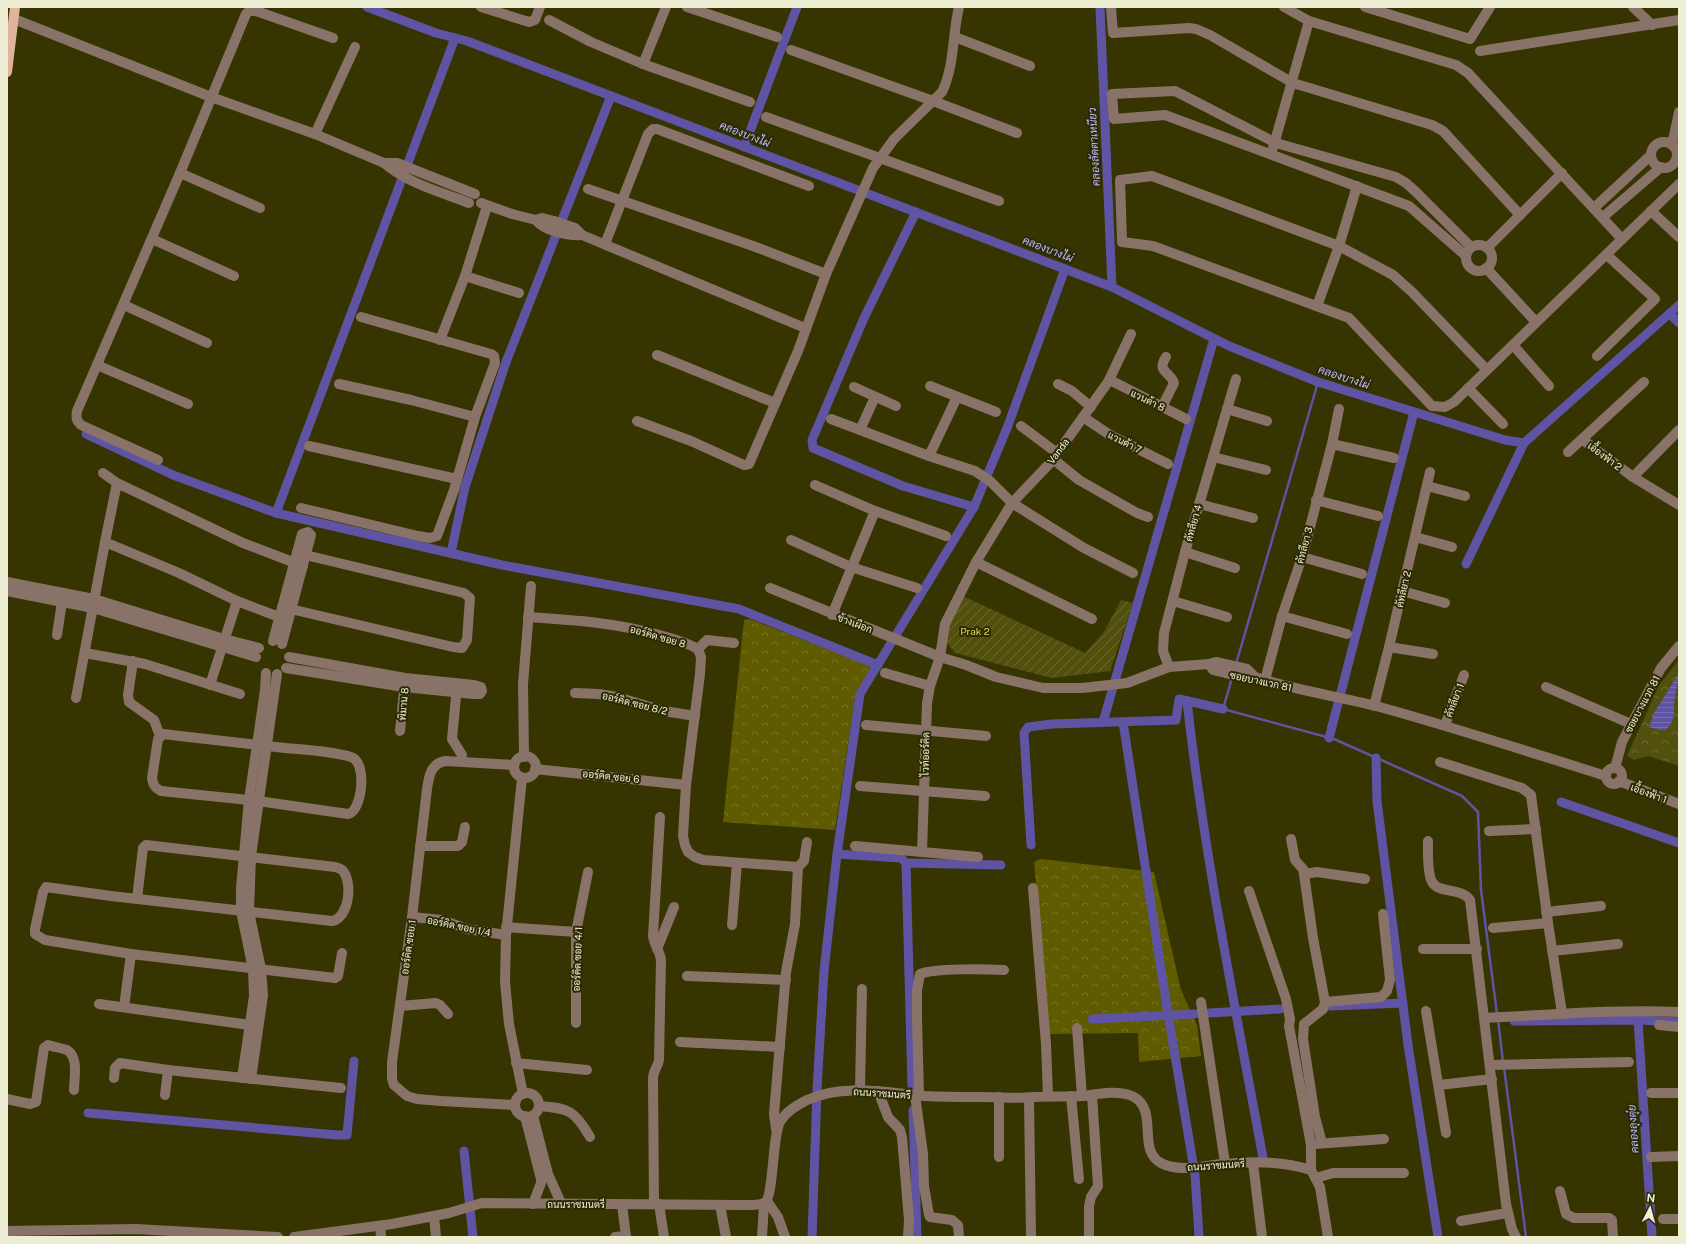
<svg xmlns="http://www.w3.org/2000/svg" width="1686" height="1244" viewBox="0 0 1686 1244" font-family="'Public Sans',Sarabun,sans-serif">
<defs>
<pattern id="forest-crowns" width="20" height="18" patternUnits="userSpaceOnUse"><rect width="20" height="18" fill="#5e5b00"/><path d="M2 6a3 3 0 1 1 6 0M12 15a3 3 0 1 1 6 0" fill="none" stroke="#757324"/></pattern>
<pattern id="park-crowns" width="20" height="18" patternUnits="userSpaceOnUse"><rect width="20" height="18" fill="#52500e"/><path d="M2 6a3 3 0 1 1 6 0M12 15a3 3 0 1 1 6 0" fill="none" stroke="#6b6a30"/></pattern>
<pattern id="garden-furrows" width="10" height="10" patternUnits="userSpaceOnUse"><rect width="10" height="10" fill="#52500e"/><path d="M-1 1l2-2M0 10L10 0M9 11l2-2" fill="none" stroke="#6b6a30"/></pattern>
<pattern id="water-rules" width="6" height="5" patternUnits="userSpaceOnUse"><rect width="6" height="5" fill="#5f54a4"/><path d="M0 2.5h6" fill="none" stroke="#766db0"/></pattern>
</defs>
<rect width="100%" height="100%" fill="#363400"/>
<g fill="url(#forest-crowns)">
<polygon points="750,619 873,667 855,698 835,830 723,822 744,620"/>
<polygon points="1041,859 1154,872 1181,990 1197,1025 1201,1056 1139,1062 1138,1033 1050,1034 1034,862"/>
</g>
<polygon fill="url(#park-crowns)" points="1679,660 1679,766 1648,756 1634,760 1627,756 1659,685"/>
<polygon fill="url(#garden-furrows)" points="961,595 1085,653 1104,632 1121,600 1133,603 1110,671 1052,678 955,653 945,640 947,619"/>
<path fill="url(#water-rules)" d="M1679 673C1679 681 1677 687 1675 695 1673 706 1677 723 1665 730H1660L1649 727 1654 713Z"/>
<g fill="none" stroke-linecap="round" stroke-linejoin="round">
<g stroke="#5f54a4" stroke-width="2.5">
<polyline points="1236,664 1318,382"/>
<polyline points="1232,678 1223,709 1334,739 1462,796 1478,812 1481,890 1497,1014"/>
<polyline points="1498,1019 1503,1062"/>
<polyline points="1504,1067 1526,1237"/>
</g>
<g stroke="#5f54a4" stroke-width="9">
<polyline points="367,7 436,33 467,41 1112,287 1229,346 1318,382 1505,440 1524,443 1679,305"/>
<polyline points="1100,7 1112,287"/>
<polyline points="744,147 797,7"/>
<polyline points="916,212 864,318 812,440 813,448 903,486 974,507"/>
<polyline points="1670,314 1679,323"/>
<polyline points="86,434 173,475 276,513 502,565 739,609 878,665"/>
<polyline points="276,513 455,38"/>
<polyline points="451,553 465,487 506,362 611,96"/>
<polyline points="1466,564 1524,443"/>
<path d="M1187 701C1204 854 1235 1006 1263 1158"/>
<polyline points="1103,722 1214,339"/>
<polyline points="1123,722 1167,1008 1195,1175 1199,1237"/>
<polyline points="1329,738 1414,412"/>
<polyline points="1376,758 1377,801 1408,1045 1438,1237"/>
<polyline points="1561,802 1679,843"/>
<polyline points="1031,845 1024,733 1028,727 1052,724 1176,720 1179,699 1223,709"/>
<polyline points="837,854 901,858 906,863 912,1087"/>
<polyline points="906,863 1001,865"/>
<polyline points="1331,1006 1403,1003"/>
<polyline points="1209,1013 1280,1009"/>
<polyline points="1092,1019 1195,1014"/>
<polyline points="1638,1020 1652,1237"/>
<polyline points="1514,1021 1638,1020 1679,1022"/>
<polyline points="913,1110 917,1237"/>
<polyline points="88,1113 337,1135 347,1135 354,1061"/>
<polyline points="464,1151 473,1237"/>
<polyline points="812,1237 817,1089 824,971 837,854 860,694 974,507 1007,428 1065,269"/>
</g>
<g stroke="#897369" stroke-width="10">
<polyline points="481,7 529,22 535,20 540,7"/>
<polyline points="687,7 777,37"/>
<polyline points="1111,7 1113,33 1189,28 1196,29 1210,35 1293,83 1432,125 1443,131 1520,215"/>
<polyline points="1284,7 1309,21 1456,65 1468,73 1622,239"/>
<polyline points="1365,7 1470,39 1490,7"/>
<polyline points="1633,7 1652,25"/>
<path d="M14 19 211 97 315 134 384 163C407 183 441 192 469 203"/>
<polyline points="549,20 591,42 643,64 750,102"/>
<polyline points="955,37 1030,66"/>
<polyline points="791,50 933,101 1017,133"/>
<polyline points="1480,51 1679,20"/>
<polyline points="643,64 666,7"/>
<polyline points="766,117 999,201"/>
<polyline points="315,134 355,47"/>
<circle cx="1664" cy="155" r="13"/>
<polyline points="1672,145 1679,112"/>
<polyline points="1273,148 1309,21"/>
<polyline points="384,163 397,163 475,194"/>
<polyline points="180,173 260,208"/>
<polyline points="588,189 753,246 826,274"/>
<polyline points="481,203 512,214 536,220 542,218 554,221 575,228 582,235 805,328"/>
<polyline points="1594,208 1651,155"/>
<polyline points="1651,211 1679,237"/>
<polyline points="1603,217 1661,167"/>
<path d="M536 220C544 231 568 236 582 235"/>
<polyline points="152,239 234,276"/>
<polyline points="605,244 648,134 653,129 657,129 809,186"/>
<circle cx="1479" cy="258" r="13"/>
<polyline points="1487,248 1562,173"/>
<polyline points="1466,256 1409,206 1165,115 1114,119 1112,94 1175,91 1276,143 1396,177 1406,183 1416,192 1471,247"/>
<polyline points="1486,268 1536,322"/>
<polyline points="465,276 519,293"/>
<polyline points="124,305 207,343"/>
<polyline points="1317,306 1339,246 1357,186"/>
<polyline points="440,340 465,276 487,206"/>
<polyline points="1513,345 1549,386"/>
<polyline points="657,355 775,403"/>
<polyline points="1597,356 1655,299 1607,255"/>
<polyline points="97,365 188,404"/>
<path d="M1487 370 1412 292 1393 275 1339 246 1152 176 1120 180 1122 242 1153 246 1349 318 1432 406 1445 407 1454 402C1529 330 1604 257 1679 184"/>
<polyline points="1110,380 1186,419"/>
<polyline points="339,384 411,400 475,417"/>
<polyline points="1058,384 1072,391 1091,407"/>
<polyline points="930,386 996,412"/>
<polyline points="854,387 896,406"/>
<polyline points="1468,388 1503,424"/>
<path d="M1162 407 1174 383C1170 371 1156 372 1166 357"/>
<polyline points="1227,409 1267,421"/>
<polyline points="1083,417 1110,435 1168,464"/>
<polyline points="831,419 929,456 975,471 990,481 1012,503 1084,548 1133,573"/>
<path d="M637 421 691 441 744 465 749 464 798 351 826 274 873 168 894 139 942 92C955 65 952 35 959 7"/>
<polyline points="1021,426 1057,453"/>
<polyline points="860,430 875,397"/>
<polyline points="1583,440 1633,477 1679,505"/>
<polyline points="1332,444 1394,458"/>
<polyline points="309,446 457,479"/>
<polyline points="1568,452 1644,382"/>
<polyline points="929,456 957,397"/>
<polyline points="1213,457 1266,470"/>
<polyline points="1053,459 1079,480 1137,513 1148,517"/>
<path d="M158 460 81 425C76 420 76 418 77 411L180 173 246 14C250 9 254 11 259 12L333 38"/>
<polyline points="103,473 117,483"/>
<polyline points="1633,477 1679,430"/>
<polyline points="815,485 875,511 946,536"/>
<polyline points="1427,486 1465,496"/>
<polyline points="1316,500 1378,516"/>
<polyline points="1199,504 1253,518"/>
<polyline points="301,508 418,536 430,538 437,536 454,490 475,417 495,363 494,356 491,354 361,317"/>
<polyline points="1415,537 1452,547"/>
<polyline points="791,540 851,567 917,588"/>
<polyline points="105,542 179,573 237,601 210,685"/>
<polyline points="1185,552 1235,568"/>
<polyline points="1302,557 1362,574"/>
<polyline points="976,562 1092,619"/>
<polyline points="7,582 94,599 224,639 259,648"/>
<polyline points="770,588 940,657 966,665 996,677 1043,688 1082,688 1127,683 1169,667 1209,664 1216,662 1247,669 1255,677"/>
<polyline points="7,591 93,608 256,657"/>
<polyline points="1402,591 1445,603"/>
<polyline points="237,601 279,617"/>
<polyline points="1173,601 1227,617"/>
<polyline points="282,607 453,647 462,648 467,640 470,598 464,593 297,553"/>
<polyline points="832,615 875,511"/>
<polyline points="1282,616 1347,634"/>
<path d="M528 617C574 620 619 623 663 636 675 639 687 643 698 649L701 657 700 674 686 785 683 836 685 845 688 852 695 857 703 860 798 867 804 861 807 842"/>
<polyline points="57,635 62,602"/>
<polyline points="273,641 302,534 308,532 311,535 282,644"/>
<polyline points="1389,647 1433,654"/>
<polyline points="698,649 707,640 734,643"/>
<polyline points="85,653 145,664 240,694"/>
<polyline points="133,661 128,695 129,702 154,720 160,736"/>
<path d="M1209 664 1213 670 1245 678 1255 677C1294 690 1336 696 1376 706 1453 727 1529 752 1606 776"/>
<polyline points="1169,667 1163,651 1164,633 1185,552 1236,379"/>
<polyline points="286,668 404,687 473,694 480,694 482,691 481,687 474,685 405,678 289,657"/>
<polyline points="885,673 930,686"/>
<polyline points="1265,680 1282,616 1302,557 1332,444 1339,409"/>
<polyline points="457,686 452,739 462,755"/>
<polyline points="1546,687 1631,724"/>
<polyline points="575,693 599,694 617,697 664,711 695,716"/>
<polyline points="76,698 105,542 117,483 243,543 303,566"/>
<polyline points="1374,706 1389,647 1430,472"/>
<polyline points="866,725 986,736"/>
<polyline points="1445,725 1464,675"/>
<polyline points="400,731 405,681"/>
<path d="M164 734C204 739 244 743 285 748 306 750 330 751 351 757 368 762 362 812 348 814L258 801 161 791C155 788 153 785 152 778L158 739Z"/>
<circle cx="525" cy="767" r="11"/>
<polyline points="524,757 523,684 531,586"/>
<polyline points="1440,762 1522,788 1531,795 1548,923 1562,1013"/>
<path d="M514 765 445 761C430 764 429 777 427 789L412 917 392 1062V1079L394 1085 407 1096 417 1099 441 1101 515 1105"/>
<polyline points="1615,768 1622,742 1661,668 1679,646"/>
<circle cx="1614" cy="776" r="8"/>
<polyline points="535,769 686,785"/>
<polyline points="522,778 506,935 505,982 509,1024 523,1094"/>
<polyline points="1619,781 1679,804"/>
<polyline points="860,786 985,796"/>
<polyline points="1489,831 1536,829"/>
<polyline points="1291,839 1295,860 1303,869 1304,874"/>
<path d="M1428 841C1428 851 1427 873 1432 882 1439 894 1461 887 1470 900L1506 1204 1512 1229 1516 1237"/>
<polyline points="420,846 458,846 462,842 465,827"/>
<polyline points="855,846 978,857"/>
<polyline points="922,852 927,703 930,686 940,657 945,624 976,562 1012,503 1051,462 1108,382 1131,334"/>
<polyline points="1033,888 1046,1044 1048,1096"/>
<polyline points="1249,891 1286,999 1290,1019 1289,1026 1311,1145 1311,1170"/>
<path d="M137 899 143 848 146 845 335 867C338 868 341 868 343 871 353 883 349 918 332 921L111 896 46 887 43 892 35 929V934L45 940 131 954 335 978 338 976 342 953"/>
<polyline points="1546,912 1601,906"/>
<polyline points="412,917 442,920 467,929 506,935"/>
<polyline points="732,925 737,863"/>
<polyline points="506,927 576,932"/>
<polyline points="1493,928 1548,923"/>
<polyline points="657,949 674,907"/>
<polyline points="1423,949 1477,949"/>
<polyline points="1552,951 1618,944"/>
<polyline points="687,976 786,980"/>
<polyline points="1201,1002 1225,1163"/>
<polyline points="1325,1002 1381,997 1387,991 1390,980 1383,914"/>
<polyline points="99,1004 257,1026"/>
<polyline points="400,1006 436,1003 440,1005 448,1014"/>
<polyline points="124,1007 131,954"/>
<polyline points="1426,1011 1446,1133"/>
<path d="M1485 1018C1550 1015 1614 1009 1679 1012"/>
<polyline points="576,1023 576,932 588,872"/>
<polyline points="1659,1025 1679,1027"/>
<polyline points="1077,1028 1082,1096"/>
<polyline points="680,1042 780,1047"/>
<polyline points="516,1063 587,1070"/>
<polyline points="1490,1065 1629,1062"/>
<polyline points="114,1078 115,1068 120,1063 168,1070 341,1088"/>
<polyline points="242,1078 254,996 253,969 241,911 241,888 249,800 265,690 266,673"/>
<polyline points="251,1079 263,995 261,969 249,912 251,856 277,674"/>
<polyline points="1439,1085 1492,1079"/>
<polyline points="860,1090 862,989"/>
<polyline points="878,1091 888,1117 900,1130 902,1137 909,1220 908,1237"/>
<polyline points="1651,1093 1679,1093"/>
<circle cx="527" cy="1105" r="12"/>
<polyline points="165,1095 168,1070"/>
<polyline points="915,1095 923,1154 924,1186 929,1215 930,1217 952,1220 958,1225 959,1237"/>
<path d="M919 1095 917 1019V990L920 974C934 968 987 969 1004 970"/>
<polyline points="1071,1096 1079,1179"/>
<polyline points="1029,1098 1031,1237"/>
<path d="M7 1099 30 1104 36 1102 44 1048 48 1045C54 1047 61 1048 67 1050 79 1057 74 1079 74 1090"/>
<path d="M539 1106C569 1108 575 1111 590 1137"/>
<polyline points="525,1116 541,1179 541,1183 533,1204"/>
<polyline points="533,1116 548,1174 561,1203"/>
<polyline points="776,1129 774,1114 786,972 795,924 798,867"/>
<polyline points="1322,1143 1315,1117 1303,1039 1304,1024 1323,1009 1325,1002 1313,938 1304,874 1317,872 1365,879"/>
<polyline points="1315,1144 1384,1139"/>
<polyline points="999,1157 999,1097"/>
<polyline points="1651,1157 1679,1156"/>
<polyline points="1253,1163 1262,1237"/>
<polyline points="1316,1178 1333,1173 1404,1173"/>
<polyline points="1560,1191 1566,1214 1574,1218 1609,1218 1612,1220 1613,1237"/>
<polyline points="767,1201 778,1217 785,1237"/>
<polyline points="622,1204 626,1237"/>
<path d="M654 1204 653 1079C653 1070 658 1067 659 1060L661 960C660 951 654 945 653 936L660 817"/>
<polyline points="659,1204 664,1237"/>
<polyline points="720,1205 726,1237"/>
<polyline points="434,1216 436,1237"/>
<polyline points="1663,1219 1679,1219"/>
<polyline points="1461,1221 1507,1213"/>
<polyline points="380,1226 381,1237"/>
<polyline points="7,1231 136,1229 278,1237"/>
<path d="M294 1237 392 1224 449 1213 482 1203 740 1205C747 1205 758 1206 764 1203 774 1199 772 1136 780 1122 785 1112 797 1105 807 1100 845 1083 885 1093 925 1096 944 1097 963 1097 981 1097 999 1097 1017 1099 1034 1097 1050 1096 1067 1097 1083 1096 1098 1094 1118 1090 1132 1096 1160 1109 1136 1150 1161 1163 1180 1173 1204 1165 1224 1164 1253 1161 1283 1161 1311 1170L1320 1187 1328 1237"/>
<polyline points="615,1237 626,1236"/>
<polyline points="762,1237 764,1204"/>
<polyline points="1089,1237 1089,1206 1091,1197 1098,1186 1092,1095"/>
</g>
<polyline stroke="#e0b39d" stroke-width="10" points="7,72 15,7"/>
</g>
<g text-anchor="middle" stroke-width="4" stroke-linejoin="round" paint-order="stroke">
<g font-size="10" fill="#eeeed4" stroke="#2b2a03">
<text transform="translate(1148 400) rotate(26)" y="4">แวนด้า 8</text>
<text transform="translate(1125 442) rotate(27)" y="4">แวนด้า 7</text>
<text transform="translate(1058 451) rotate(-53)" y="4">Vanda</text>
<text transform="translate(1605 456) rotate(37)" y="4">เอื้องฟ้า 2</text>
<text transform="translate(1193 523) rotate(-74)" y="4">คัทลียา 4</text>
<text transform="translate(1304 545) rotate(-75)" y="4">คัทลียา 3</text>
<text transform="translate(1403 589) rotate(-77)" y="4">คัทลียา 2</text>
<text transform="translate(855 623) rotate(21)" y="4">ช้างเผือก</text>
<text transform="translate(658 636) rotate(16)" y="4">ออร์คิด ซอย 8</text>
<text transform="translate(1261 681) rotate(12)" y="4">ซอยบางแวก 81</text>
<text transform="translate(1454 700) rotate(-69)" y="4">คัทลียา 1</text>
<text transform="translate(635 703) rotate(14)" y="4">ออร์คิด ซอย 8/2</text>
<text transform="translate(403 704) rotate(-85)" y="4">พิมาน 8</text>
<text transform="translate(1642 704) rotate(-62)" y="4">ซอยบางแวก 81</text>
<text transform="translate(925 754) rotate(-89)" y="4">ไวท์ออร์คิด</text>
<text transform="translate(611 776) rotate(6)" y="4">ออร์คิด ซอย 6</text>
<text transform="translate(1649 793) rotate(21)" y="4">เอื้องฟ้า 1</text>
<text transform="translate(459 926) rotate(12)" y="4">ออร์คิด ซอย 1/4</text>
<text transform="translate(408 947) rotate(-82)" y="4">ออร์คิด ซอย 1</text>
<text transform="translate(577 959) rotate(-88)" y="4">ออร์คิด ซอย 4/1</text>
<text transform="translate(882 1093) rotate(4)" y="4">ถนนราชมนตรี</text>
<text transform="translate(1216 1165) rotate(-4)" y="4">ถนนราชมนตรี</text>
<text x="576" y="1208">ถนนราชมนตรี</text>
</g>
<g font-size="10" fill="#deda52" stroke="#2b2a03">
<text x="975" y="635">Prak 2</text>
</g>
<g font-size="11" font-style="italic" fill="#bfbbfd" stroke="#2b2a03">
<text transform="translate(745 134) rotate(21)" y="4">คลองบางไผ่</text>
<text transform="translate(1094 147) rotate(-93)" y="4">คลองลัดตาเหนียว</text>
<text transform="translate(1048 249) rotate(21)" y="4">คลองบางไผ่</text>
<text transform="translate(1344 377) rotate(18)" y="4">คลองบางไผ่</text>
<text transform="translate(1633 1129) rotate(-94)" y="4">คลองลุงตุ๋ย</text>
</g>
</g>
<rect width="1686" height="1244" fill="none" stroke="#eeeed4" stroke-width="16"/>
<g transform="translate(1650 1208) rotate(6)" stroke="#2b2a03" stroke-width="3" paint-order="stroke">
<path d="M0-3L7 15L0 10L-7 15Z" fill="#eeeed4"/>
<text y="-6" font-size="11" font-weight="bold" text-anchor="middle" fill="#eeeed4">N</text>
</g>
</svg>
